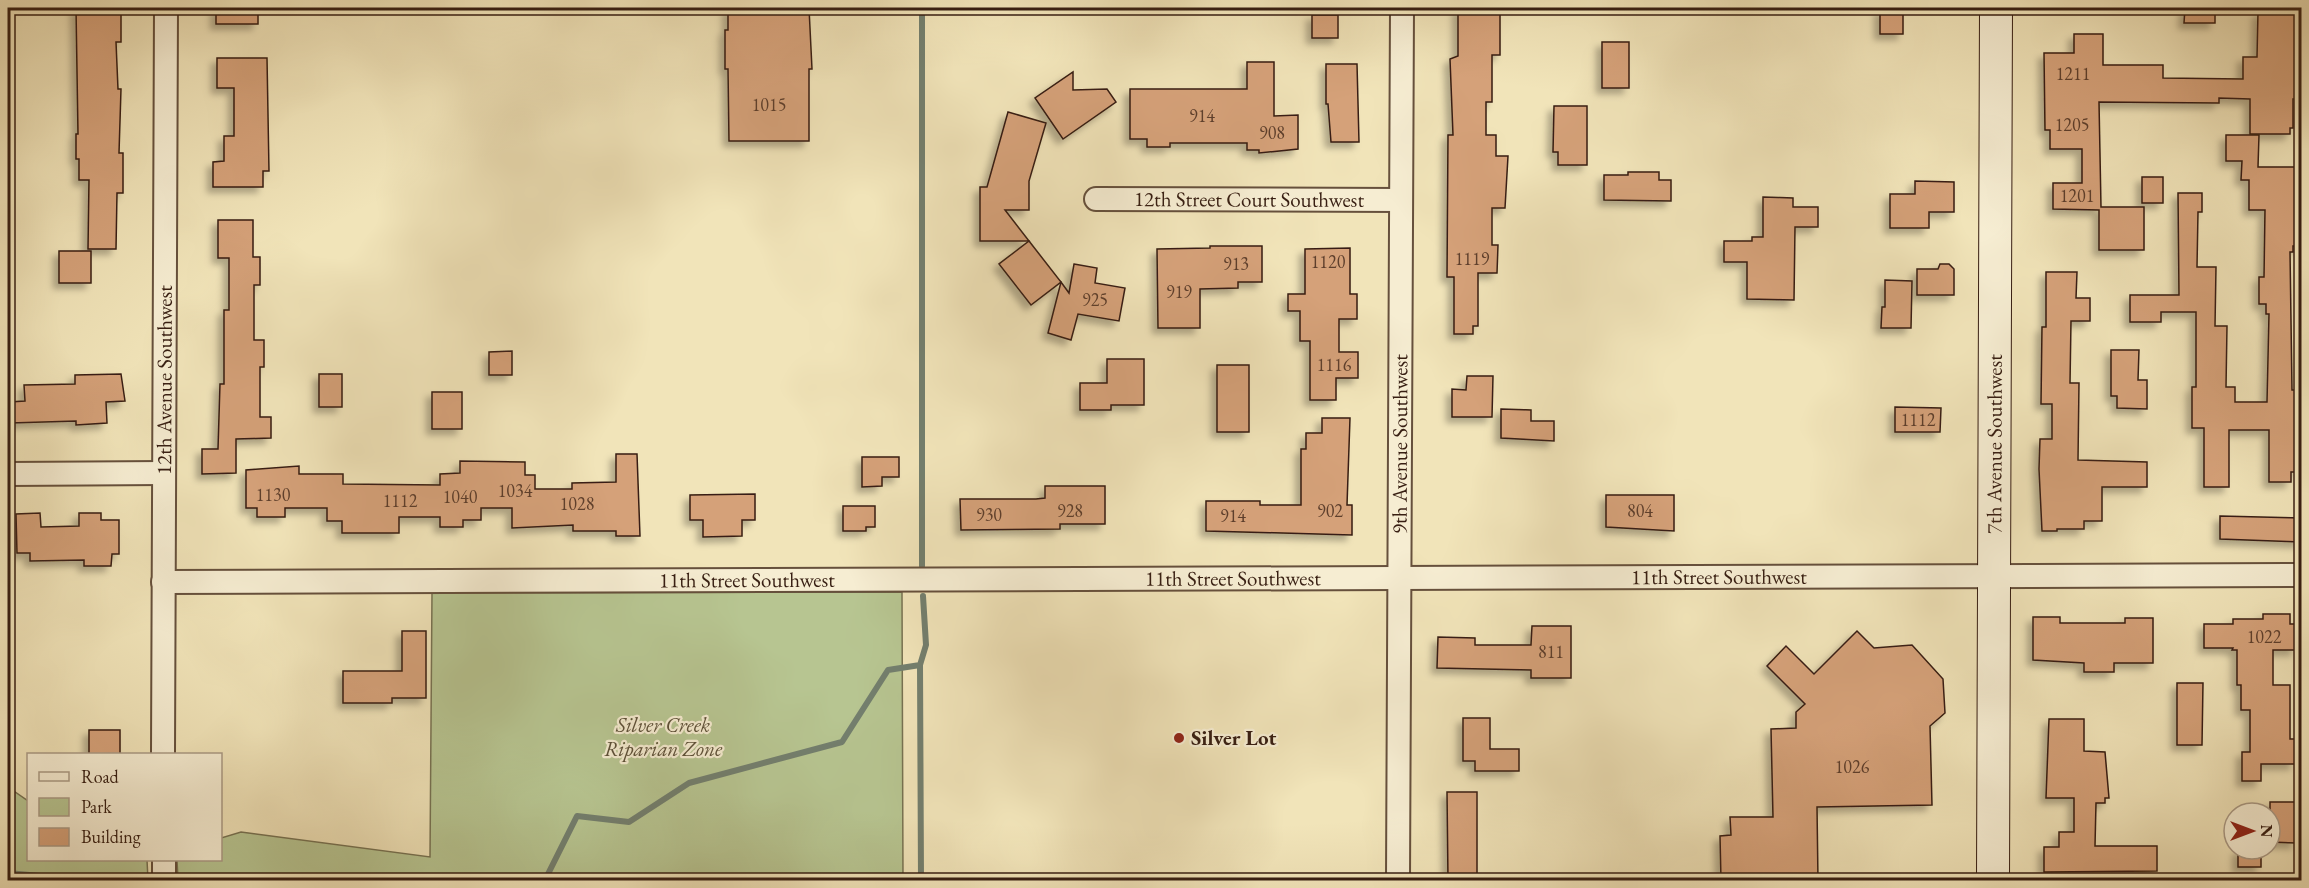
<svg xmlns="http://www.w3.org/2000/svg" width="2309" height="888" viewBox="0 0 2309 888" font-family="'EB Garamond',serif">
<defs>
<filter id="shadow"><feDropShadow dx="-5.5" dy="5.5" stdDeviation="3" flood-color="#0004"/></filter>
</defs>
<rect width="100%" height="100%" fill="#f1e4b9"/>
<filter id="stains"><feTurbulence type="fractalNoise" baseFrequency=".00333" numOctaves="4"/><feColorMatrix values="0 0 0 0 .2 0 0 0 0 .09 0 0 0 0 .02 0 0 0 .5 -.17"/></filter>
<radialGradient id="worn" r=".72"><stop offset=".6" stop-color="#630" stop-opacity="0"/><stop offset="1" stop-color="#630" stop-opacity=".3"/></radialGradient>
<g fill="#b7c591" stroke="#777252" stroke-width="1.5">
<polygon points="902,592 903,880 178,880 177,860 220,860 221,838 241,832 430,857 432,593"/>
<polygon points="8,787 28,801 28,860 147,860 148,880 8,880"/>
</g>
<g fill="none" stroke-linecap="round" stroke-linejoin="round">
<g stroke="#737f6e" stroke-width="6">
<polyline points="922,566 922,8"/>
<polyline points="920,665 921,880"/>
<polyline points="8,873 83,880"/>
<polyline points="545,880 577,816 629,822 689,783 842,742 888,670 920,665 926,645 923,596"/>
</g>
</g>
<g fill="#d5a179" stroke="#371e12" stroke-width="1.5" filter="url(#shadow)">
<polygon points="76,8 121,8 121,42 116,42 118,89 121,89 119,153 123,153 123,193 117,193 116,249 88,249 89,180 79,180 79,159 76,159 76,134 78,134"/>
<rect x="216" y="8" width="42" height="16"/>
<polygon points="728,8 809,8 812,69 809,69 809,141 729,141 728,69 725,69 725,30 728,30"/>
<polygon points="1458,8 1500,8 1500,55 1492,55 1492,102 1486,102 1486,135 1496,135 1496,156 1508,156 1505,208 1492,208 1492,245 1498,245 1497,273 1478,273 1478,326 1473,326 1473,334 1454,334 1454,277 1447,277 1448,135 1453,135 1450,59 1458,56"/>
<polygon points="2185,8 2215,8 2215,23 2184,23"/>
<polygon points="2266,8 2296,8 2296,99 2293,99 2293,128 2290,128 2290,134 2250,134 2250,99 2219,98 2219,103 2099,102 2101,207 2144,207 2144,250 2099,250 2099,210 2053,209 2053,183 2082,183 2082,149 2050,149 2050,130 2045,130 2044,53 2074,53 2074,34 2103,34 2103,65 2163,65 2163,78 2243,79 2243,57 2257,57 2258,12 2266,12"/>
<polygon points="1880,9 1903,10 1903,34 1880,34"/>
<rect x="1312" y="15" width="26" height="23"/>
<rect x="1602" y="42" width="27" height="46"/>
<polygon points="217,58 267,58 269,171 263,171 263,187 213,187 213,162 224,161 224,136 234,136 234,88 217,88"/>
<polygon points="1247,62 1274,62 1274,116 1298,115 1298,149 1259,153 1259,150 1247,150 1247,143 1170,143 1170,147 1147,147 1147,139 1130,139 1130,89 1247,89"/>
<polygon points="1326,64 1357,64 1359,142 1331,142 1328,104 1326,104"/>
<polygon points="1073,72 1073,90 1107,89 1116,102 1063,139 1035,98"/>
<polygon points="1554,106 1587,106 1587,165 1558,165 1558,152 1553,152"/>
<polygon points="1008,112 1046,123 1029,181 1029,210 1005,210 1029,241 980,241 980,187 987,187"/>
<polygon points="2226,135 2259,135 2258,167 2301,167 2301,189 2298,189 2300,246 2293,246 2293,252 2290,252 2292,390 2297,390 2296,472 2291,472 2291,482 2269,482 2269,430 2229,430 2229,487 2204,487 2204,428 2192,428 2192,387 2196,387 2196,312 2161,312 2161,322 2130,322 2130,295 2179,295 2178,193 2202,193 2202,212 2198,212 2197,267 2216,267 2215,326 2227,326 2226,387 2235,387 2235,402 2267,402 2269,314 2266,314 2266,304 2259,304 2259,277 2264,277 2265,210 2249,210 2249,180 2241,180 2242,161 2226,161"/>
<polygon points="1628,172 1659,172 1659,180 1671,180 1671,201 1604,200 1604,175 1628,175"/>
<rect x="2142" y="177" width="21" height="26"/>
<polygon points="1915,181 1954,182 1954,212 1929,212 1929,228 1890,228 1890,194 1915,194"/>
<polygon points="1763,197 1793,198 1793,207 1818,207 1818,227 1795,227 1794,300 1747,299 1747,262 1724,262 1724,241 1752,241 1752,237 1763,237"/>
<polygon points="218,220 253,220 253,257 260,257 260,285 254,285 254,340 264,340 264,367 260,367 260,417 271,417 271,438 236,439 236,473 202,474 202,449 218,449 220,384 224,384 224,310 229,310 229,258 218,258"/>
<polygon points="1029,241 1061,282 1031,305 999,264"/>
<polygon points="1210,246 1262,246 1262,282 1238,282 1238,288 1200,289 1200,328 1158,328 1157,249 1210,248"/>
<polygon points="1350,248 1350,294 1357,294 1357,319 1339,319 1339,352 1358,352 1358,378 1336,378 1336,400 1310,400 1310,341 1300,341 1300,311 1288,311 1288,294 1305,294 1305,249"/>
<rect x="59" y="251" width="32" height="32"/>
<polygon points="1074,264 1097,268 1095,283 1125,288 1119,321 1078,314 1071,340 1048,333 1061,282 1069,293"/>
<polygon points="1940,264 1949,264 1954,269 1954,295 1917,295 1917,269 1938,269"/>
<polygon points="2046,272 2077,272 2076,298 2090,298 2090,321 2071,321 2070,383 2079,383 2078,460 2147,462 2147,487 2102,487 2102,521 2084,521 2084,529 2057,529 2057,531 2042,531 2039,469 2040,439 2052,439 2052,404 2041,404 2042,327 2046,327"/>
<polygon points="1885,280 1912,281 1911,328 1881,328 1882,307 1885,307"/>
<polygon points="2111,350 2139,350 2138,380 2147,380 2147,409 2117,408 2117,396 2111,396"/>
<polygon points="512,351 512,375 489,375 489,352"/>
<polygon points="1107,359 1144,359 1144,405 1111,405 1111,410 1080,410 1080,383 1107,383"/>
<rect x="1217" y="365" width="32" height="67"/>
<polygon points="121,374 125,401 106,402 107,423 76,425 76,421 10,423 9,402 25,401 24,385 75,384 75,375"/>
<rect x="319" y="374" width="23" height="33"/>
<polygon points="1467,376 1493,376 1492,417 1452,417 1452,389 1466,390"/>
<rect x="432" y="392" width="30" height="37"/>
<polygon points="1895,407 1941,408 1940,432 1895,432"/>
<polygon points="1501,409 1531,410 1531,421 1554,421 1554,441 1501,438"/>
<polygon points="1322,418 1350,418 1347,505 1352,505 1352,535 1206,531 1206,501 1260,501 1260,505 1301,505 1301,449 1306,449 1306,433 1322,433"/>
<polygon points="616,454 637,454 640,536 616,536 616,531 573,531 573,525 512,528 512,508 481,508 481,520 463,520 463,527 440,527 440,517 399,517 399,533 342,533 342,521 327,521 327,508 285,508 285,517 257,517 257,508 246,508 246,470 299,466 299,474 343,474 343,484 440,485 440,474 460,473 460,461 525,462 525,475 535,475 535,489 572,489 572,483 616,482"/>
<polygon points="862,457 899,457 899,477 882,477 882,486 862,487"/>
<polygon points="1045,486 1105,486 1105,524 1060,524 1060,529 961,530 960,499 1036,499 1045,498"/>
<polygon points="755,494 755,520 742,520 742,536 703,537 703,520 690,520 690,495"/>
<polygon points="1606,495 1674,495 1674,531 1606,527"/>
<polygon points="843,506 875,506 875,527 866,527 866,531 843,531"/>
<polygon points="40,513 41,527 79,526 79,513 101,513 101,520 119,520 119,554 112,554 111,566 84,566 84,560 30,561 30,553 17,553 16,514"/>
<polygon points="2220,516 2301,518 2301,542 2220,539"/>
<polygon points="2263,614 2290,614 2290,624 2296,624 2296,650 2273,650 2273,685 2290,685 2290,739 2295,739 2295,764 2261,764 2261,781 2242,781 2242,752 2250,752 2250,710 2241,710 2241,685 2237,685 2237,650 2232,650 2233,648 2204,648 2204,624 2233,624 2233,619 2263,619"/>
<polygon points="2033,617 2060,617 2060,623 2125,623 2125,618 2153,618 2153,663 2114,663 2114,672 2084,672 2084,663 2033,660"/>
<polygon points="1532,626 1571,626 1571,678 1531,678 1531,670 1437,668 1438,637 1475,638 1475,645 1531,645"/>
<polygon points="402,631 426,631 426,698 392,698 392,703 343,703 343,671 402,671"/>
<polygon points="1857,631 1874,648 1912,645 1943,679 1945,713 1930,726 1932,805 1817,807 1818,880 1721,880 1720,836 1731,835 1730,817 1773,817 1771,729 1796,728 1796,712 1805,704 1767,666 1786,646 1814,674"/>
<polygon points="2177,683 2203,683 2202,745 2177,745"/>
<polygon points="1463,718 1490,718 1490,749 1519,749 1519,771 1475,771 1475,761 1463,761"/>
<polygon points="2049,719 2084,719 2084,751 2105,752 2109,798 2105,798 2105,803 2096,803 2095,846 2157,846 2157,871 2044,872 2044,847 2059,847 2059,832 2074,832 2074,798 2046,798"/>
<rect x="89" y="730" width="31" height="24"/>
<polygon points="1447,792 1477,792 1477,880 1448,880"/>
<polygon points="2270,802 2296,802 2296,843 2270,842"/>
<rect x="2238" y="849" width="23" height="18"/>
</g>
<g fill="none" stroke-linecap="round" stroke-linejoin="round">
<defs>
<g id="street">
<path id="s1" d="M1096 199 1401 200"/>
<polyline points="8,474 164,473"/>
<path id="s2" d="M163 582 2302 575"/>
<path id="s3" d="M163 754 166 8"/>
<polyline points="164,860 164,880"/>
<path id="s4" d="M1398 880 1402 8"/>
</g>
<g id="secondary">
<path id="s5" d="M1993 880 1996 8"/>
</g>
</defs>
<use href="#street" stroke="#66503c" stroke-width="26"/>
<use href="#secondary" stroke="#371e12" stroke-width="34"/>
<use href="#street" stroke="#f6edd2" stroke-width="22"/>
<use href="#secondary" stroke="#f6edd2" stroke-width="32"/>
</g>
<circle fill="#8f2418" stroke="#f6edd2" stroke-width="2" cx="1179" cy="738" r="6"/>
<g text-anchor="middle" stroke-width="4.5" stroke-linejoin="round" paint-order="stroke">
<g font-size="18" fill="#5e3f2c">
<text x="2073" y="80">1211</text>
<text x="769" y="111">1015</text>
<text x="1202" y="122">914</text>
<text x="2072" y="131">1205</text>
<text x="1272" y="139">908</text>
<text x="2077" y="202">1201</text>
<text x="1472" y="265">1119</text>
<text x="1328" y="268">1120</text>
<text x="1236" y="270">913</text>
<text x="1179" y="298">919</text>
<text x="1095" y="306">925</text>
<text x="1334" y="371">1116</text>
<text x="1918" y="426">1112</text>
<text x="515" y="497">1034</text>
<text x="273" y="501">1130</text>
<text x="460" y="503">1040</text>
<text x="400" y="507">1112</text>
<text x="577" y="510">1028</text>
<text x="1070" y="517">928</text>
<text x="1330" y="517">902</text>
<text x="1640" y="517">804</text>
<text x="989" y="521">930</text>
<text x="1233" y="522">914</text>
<text x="2264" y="643">1022</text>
<text x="1551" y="658">811</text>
<text x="1852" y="773">1026</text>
</g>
<g font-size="21" fill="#371e12" stroke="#f6edd2">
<text dy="7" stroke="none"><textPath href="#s1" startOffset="153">12th Street Court Southwest</textPath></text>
<text dy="7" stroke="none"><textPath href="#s3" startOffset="374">12th Avenue Southwest</textPath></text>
<text dy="7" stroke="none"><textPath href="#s4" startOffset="436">9th Avenue Southwest</textPath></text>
<text dy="7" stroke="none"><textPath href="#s5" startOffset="436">7th Avenue Southwest</textPath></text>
<text dy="7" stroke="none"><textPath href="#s2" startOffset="1556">11th Street Southwest</textPath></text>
<text dy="7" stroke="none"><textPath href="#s2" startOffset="1070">11th Street Southwest</textPath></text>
<text dy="7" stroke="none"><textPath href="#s2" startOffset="584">11th Street Southwest</textPath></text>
</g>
<g font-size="21" font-style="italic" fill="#5d5038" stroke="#f6edd2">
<text x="663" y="732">Silver Creek<tspan x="663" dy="24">Riparian Zone</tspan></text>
</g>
<g font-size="21" font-weight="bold" fill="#371e12" stroke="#f6edd2" text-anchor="start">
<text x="1191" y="745">Silver Lot</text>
</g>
</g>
<rect width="2309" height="888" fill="none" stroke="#f1e4b9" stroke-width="30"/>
<rect x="9" y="9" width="2291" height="870" fill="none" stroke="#371e12" stroke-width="3"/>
<rect x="15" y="15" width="2279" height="858" fill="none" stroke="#371e12" stroke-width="1.5"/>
<rect x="27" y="753" width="195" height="108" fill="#f6edd2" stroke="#aa9a85" stroke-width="1.5"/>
<rect x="39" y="772" width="30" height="9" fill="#f6edd2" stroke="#aa9a85" stroke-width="1.5"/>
<text x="81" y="783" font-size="18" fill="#371e12">Road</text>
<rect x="39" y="798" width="30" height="18" fill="#b7c591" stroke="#aa9a85" stroke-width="1.5"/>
<text x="81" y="813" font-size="18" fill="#371e12">Park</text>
<rect x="39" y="828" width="30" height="18" fill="#d5a179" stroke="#aa9a85" stroke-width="1.5"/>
<text x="81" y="843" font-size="18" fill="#371e12">Building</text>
<g transform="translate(2252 831) rotate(90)"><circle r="28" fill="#f6edd2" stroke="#aa9a85" stroke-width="1.5"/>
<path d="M0-4.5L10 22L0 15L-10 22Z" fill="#8f2418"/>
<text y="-9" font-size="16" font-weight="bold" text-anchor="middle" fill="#371e12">N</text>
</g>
<rect width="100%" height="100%" filter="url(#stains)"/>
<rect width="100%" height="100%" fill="url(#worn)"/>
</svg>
